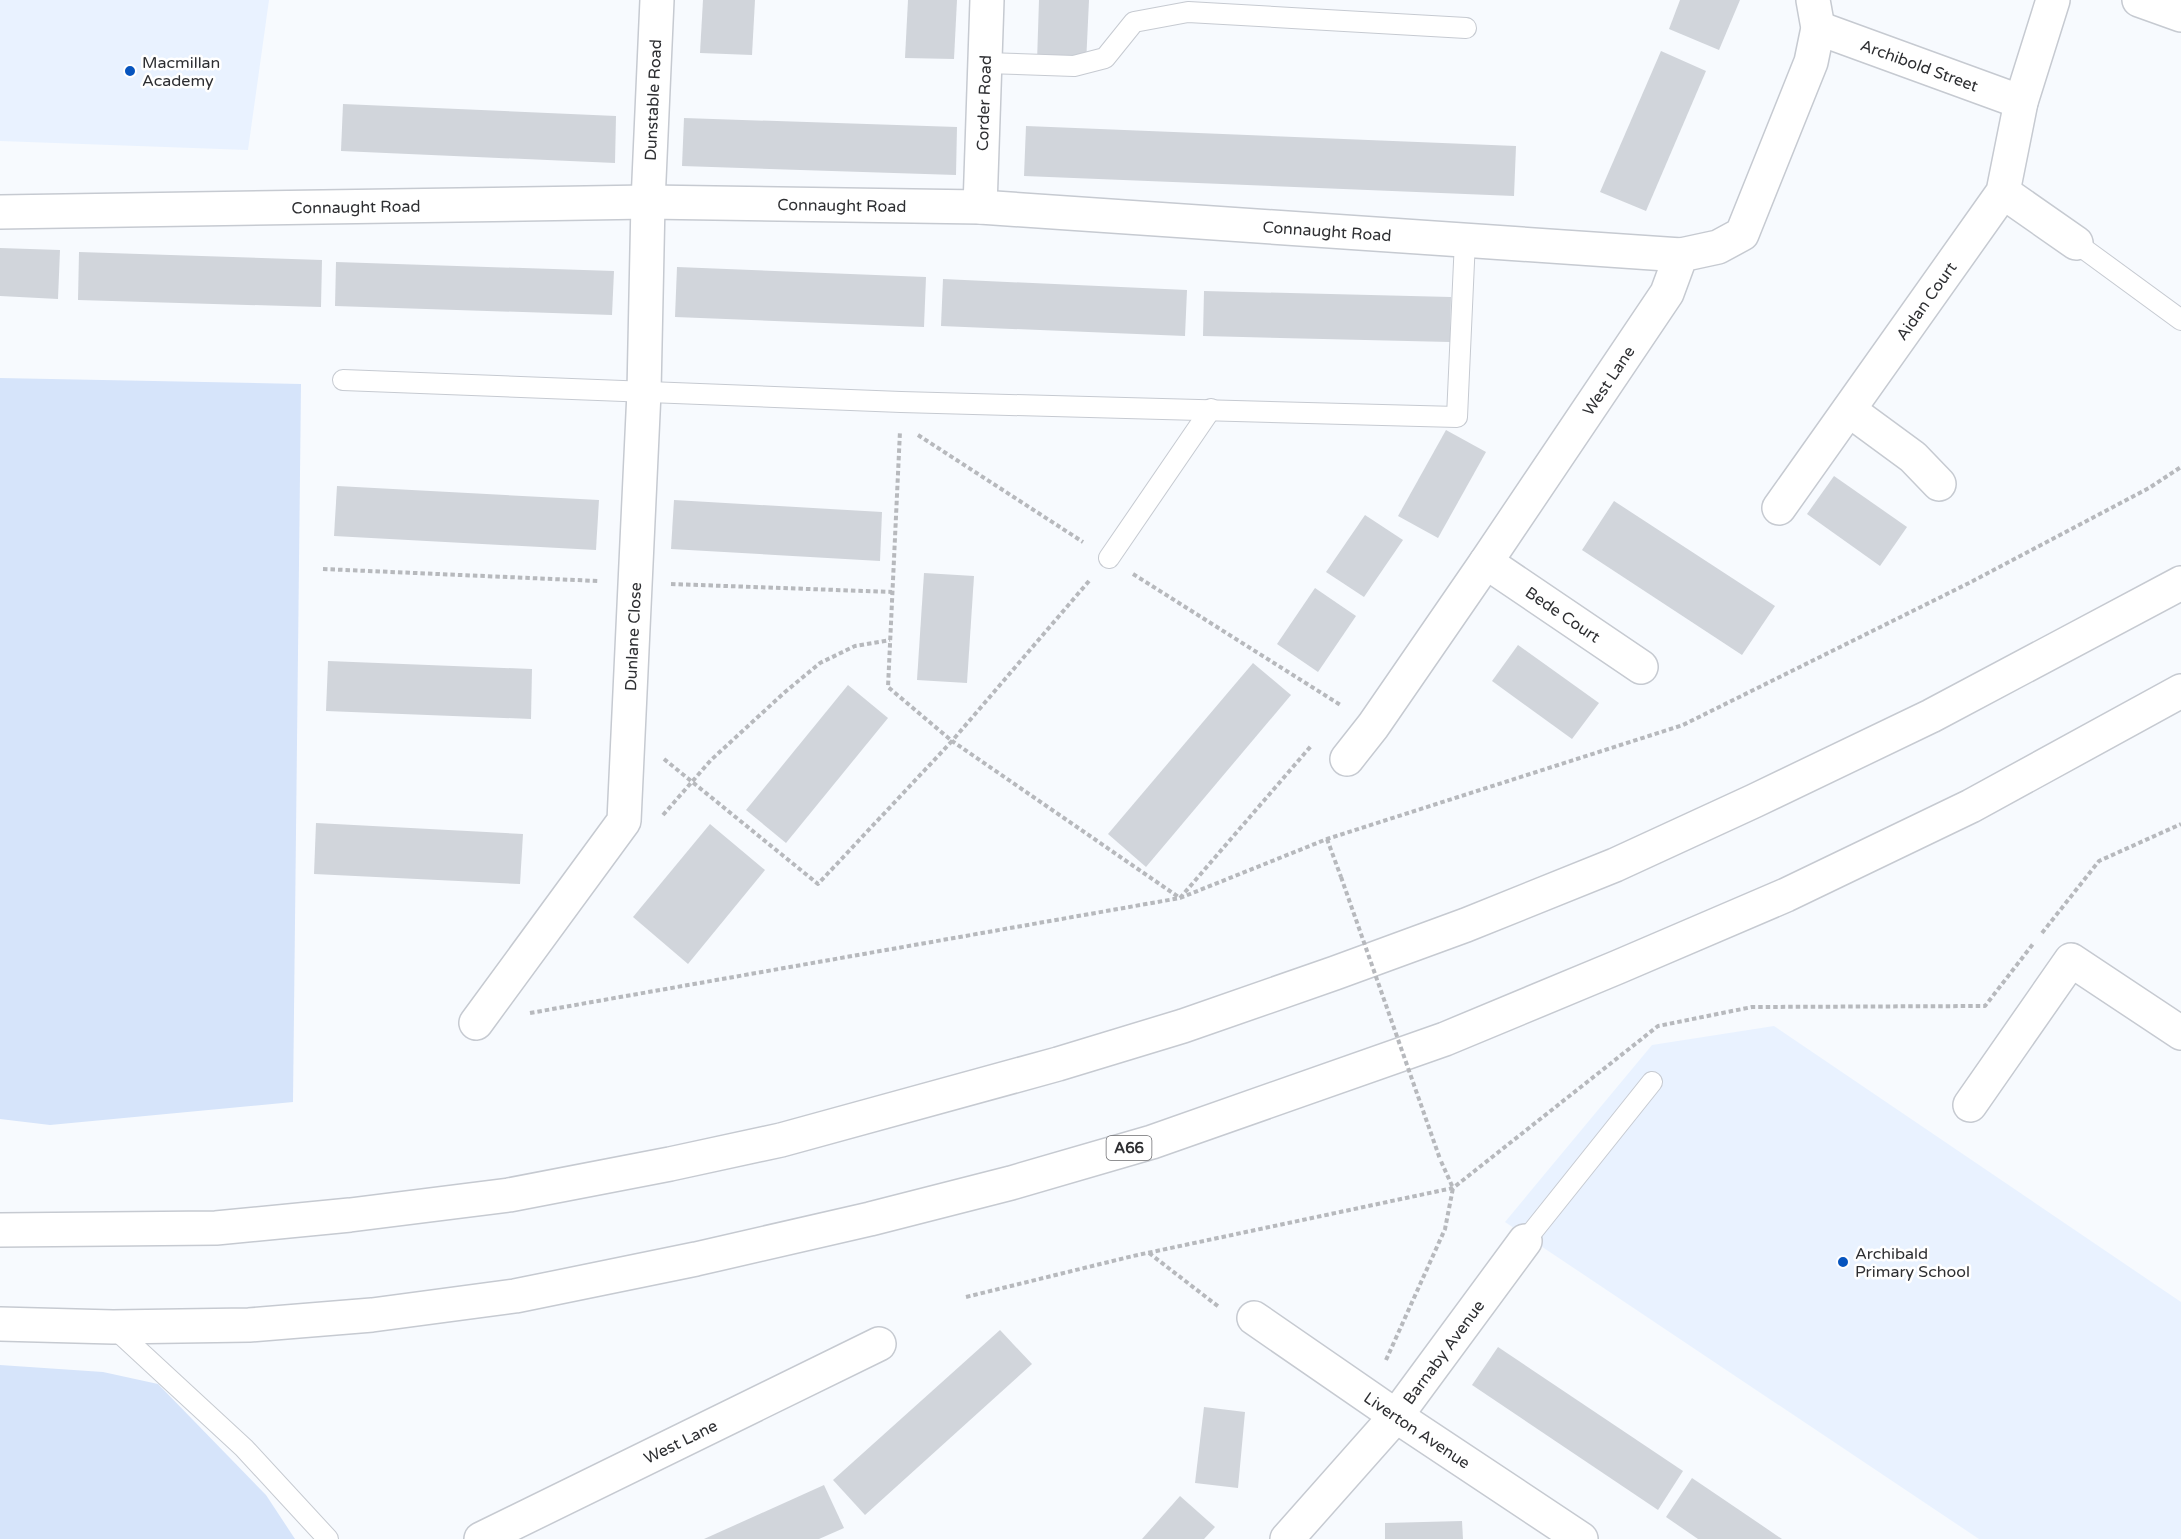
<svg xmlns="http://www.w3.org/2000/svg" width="2181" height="1539" viewBox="0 0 2181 1539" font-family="'Varela Round',sans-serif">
<rect width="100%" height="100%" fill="#f7fafe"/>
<g fill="#e9f2ff">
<polygon points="0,0 269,0 248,150 0,141"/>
<polygon points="1774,1026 2181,1302 2181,1539 1979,1539 1505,1222 1652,1045"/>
</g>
<g fill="#d6e4fa">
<polygon points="0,378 301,384 293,1102 50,1125 0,1119"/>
<polygon points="0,1365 103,1372 158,1384 266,1495 295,1539 0,1539"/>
</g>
<g fill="#d1d5db">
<polygon points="703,0 755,0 752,55 700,53"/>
<polygon points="908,0 957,0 954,59 905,58"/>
<polygon points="1039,0 1089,0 1086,64 1037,62"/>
<polygon points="1680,0 1740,0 1719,50 1669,29"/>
<polygon points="1661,51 1706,71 1646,211 1600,192"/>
<polygon points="343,104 616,116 615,163 341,151"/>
<polygon points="684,118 957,127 956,175 682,166"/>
<polygon points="1026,126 1516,146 1514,196 1024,176"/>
<polygon points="0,248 60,250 58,299 0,296"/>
<polygon points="79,252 322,260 321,307 78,300"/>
<polygon points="336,262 614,271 612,315 335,306"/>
<polygon points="677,267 926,277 924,327 675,317"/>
<polygon points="943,279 1187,290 1185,336 941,326"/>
<polygon points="1204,291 1451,297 1450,342 1203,336"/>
<polygon points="1446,430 1486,452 1438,538 1398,516"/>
<polygon points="1834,476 1907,527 1880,566 1807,514"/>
<polygon points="337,486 599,500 596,550 334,536"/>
<polygon points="674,500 882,512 880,561 671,549"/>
<polygon points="1614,501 1775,606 1742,655 1582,550"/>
<polygon points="1365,515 1403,540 1364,597 1326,572"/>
<polygon points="924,573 974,576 967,683 917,680"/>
<polygon points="1315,588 1356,616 1318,672 1277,644"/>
<polygon points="1518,645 1599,703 1572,739 1492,681"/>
<polygon points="328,661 532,669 531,719 326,711"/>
<polygon points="1253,663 1291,695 1146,867 1108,834"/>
<polygon points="848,685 888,718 786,843 746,810"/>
<polygon points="316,823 523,834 520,884 314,874"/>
<polygon points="710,824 765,870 688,964 633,917"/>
<polygon points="1000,1330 1032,1364 865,1515 833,1480"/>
<polygon points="1498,1347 1683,1471 1658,1510 1472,1385"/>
<polygon points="1204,1407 1245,1412 1238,1488 1195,1483"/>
<polygon points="1692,1478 1726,1501 1782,1539 1698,1539 1666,1517"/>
<polygon points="824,1485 844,1528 819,1539 704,1539"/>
<polygon points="1180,1496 1215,1527 1204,1539 1142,1539"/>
<polygon points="1462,1521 1463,1539 1385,1539 1385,1523"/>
</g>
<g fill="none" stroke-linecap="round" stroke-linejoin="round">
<defs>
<g id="lane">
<polyline points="985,63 1074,66 1105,58 1134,22 1188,12 1466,28"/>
<polyline points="2076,243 2181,320"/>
<polyline points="343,380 901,402 1457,417 1465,240"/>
<polyline points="1109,558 1211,409"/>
<polyline points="1525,1241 1652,1082"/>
<polyline points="113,1327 244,1448 328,1539"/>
</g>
<g id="street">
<polyline points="2139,0 2181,15"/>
<path id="s1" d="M1818 28 2021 102"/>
<polyline points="2003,192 2076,243"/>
<path id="s2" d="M980 207 987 0"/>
<path id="s3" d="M0 212 648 202 980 207 1681 255"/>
<polyline points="1849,410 1913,457 1939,484"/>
<path id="s4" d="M1779 508 2003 192 2021 102 2053 0"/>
<path id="s5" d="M1486 562 1641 667"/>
<path id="s6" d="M1347 759 1373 726 1486 562 1667 293 1681 255 1718 247 1742 234 1811 62 1818 28 1813 0"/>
<path id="s7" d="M476 1023 624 821 644 392 648 202 657 0"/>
<polyline points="1970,1105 2071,960 2181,1033"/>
<path id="s8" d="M1254 1318 1396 1416 1581 1539"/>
<path id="s9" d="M481 1539 879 1344"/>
<path id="s10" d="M1287 1539 1396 1416 1525 1241"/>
</g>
<g id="highway">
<polyline points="0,1230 216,1228 350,1215 509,1195 670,1164 781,1140 1058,1064 1183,1026 1335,973 1466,925 1615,865 1754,801 1931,716 2181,583"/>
<polyline points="0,1324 113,1327 249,1325 372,1315 515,1296 696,1259 870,1219 1011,1183 1152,1142 1445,1039 1618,967 1786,895 1971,806 2181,691"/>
</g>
</defs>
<use href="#lane" stroke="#c6cad1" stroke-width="22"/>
<use href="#street" stroke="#c6cad1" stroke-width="36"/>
<use href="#highway" stroke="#c6cad1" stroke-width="36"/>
<g stroke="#b7b9bd" stroke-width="4" stroke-dasharray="4.5 3" stroke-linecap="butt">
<polyline points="918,435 1083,542"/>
<polyline points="323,569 598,581"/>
<polyline points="1133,574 1342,706"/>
<polyline points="1089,581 952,741 1180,898 1311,746"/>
<polyline points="671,584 892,592"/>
<polyline points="664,759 818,884 952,741 888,687 900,431"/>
<polyline points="663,815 711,760 785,692 820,663 855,646 890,640"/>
<polyline points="1327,839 1341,877"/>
<polyline points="2042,933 2099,861 2181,824"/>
<polyline points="530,1013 1180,898 1327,839 1683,725 1969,583 2149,488 2181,467"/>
<polyline points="1149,1253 1219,1307"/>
<polyline points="966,1297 1133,1256 1453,1188 1658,1026 1752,1007 1985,1006 2033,944"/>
<polyline points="1386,1360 1445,1229 1453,1188 1440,1159"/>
</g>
<use href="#lane" stroke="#fff" stroke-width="20"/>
<use href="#street" stroke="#fff" stroke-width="33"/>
<use href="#highway" stroke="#fff" stroke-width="33"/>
<polyline stroke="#b7b9bd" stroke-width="4" stroke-dasharray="4.5 3" stroke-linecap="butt" points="1341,877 1440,1159"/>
</g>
<g fill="#0654be" stroke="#fff" stroke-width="2">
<circle cx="130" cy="71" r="6"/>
<circle cx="1843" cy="1262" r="6"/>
</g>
<g text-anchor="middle" stroke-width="5" stroke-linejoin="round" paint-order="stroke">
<rect fill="#fff" stroke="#6d6d70" stroke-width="1.5" x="1106.5" y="1136" width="45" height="24" rx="4.5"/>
<g font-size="15" font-weight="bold" fill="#2e2f32">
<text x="1129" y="1153">A66</text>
</g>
<g font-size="16" fill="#2e2f32" stroke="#fff" text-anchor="start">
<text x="142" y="68">Macmillan<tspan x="142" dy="18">Academy</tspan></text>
<text x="1855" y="1259">Archibald<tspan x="1855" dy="18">Primary School</tspan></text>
</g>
<g font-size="16" fill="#2e2f32" stroke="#fff">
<text dy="6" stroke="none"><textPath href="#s1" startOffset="108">Archibold Street</textPath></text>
<text dy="6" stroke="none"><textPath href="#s7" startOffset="972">Dunstable Road</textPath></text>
<text dy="6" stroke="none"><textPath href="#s2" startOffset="104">Corder Road</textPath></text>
<text dy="6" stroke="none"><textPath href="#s3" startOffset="842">Connaught Road</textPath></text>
<text dy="6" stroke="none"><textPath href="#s3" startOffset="356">Connaught Road</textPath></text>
<text dy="6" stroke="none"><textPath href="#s3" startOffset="1328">Connaught Road</textPath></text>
<text dy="6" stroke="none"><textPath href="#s4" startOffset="254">Aidan Court</textPath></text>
<text dy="6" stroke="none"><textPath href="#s6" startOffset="460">West Lane</textPath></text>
<text dy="6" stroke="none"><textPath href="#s5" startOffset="93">Bede Court</textPath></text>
<text dy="6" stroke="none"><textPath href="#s7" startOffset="435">Dunlane Close</textPath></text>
<text dy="6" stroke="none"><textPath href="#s10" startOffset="244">Barnaby Avenue</textPath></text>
<text dy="6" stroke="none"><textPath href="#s8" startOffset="198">Liverton Avenue</textPath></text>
<text dy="6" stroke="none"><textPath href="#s9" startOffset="222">West Lane</textPath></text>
</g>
</g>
</svg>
